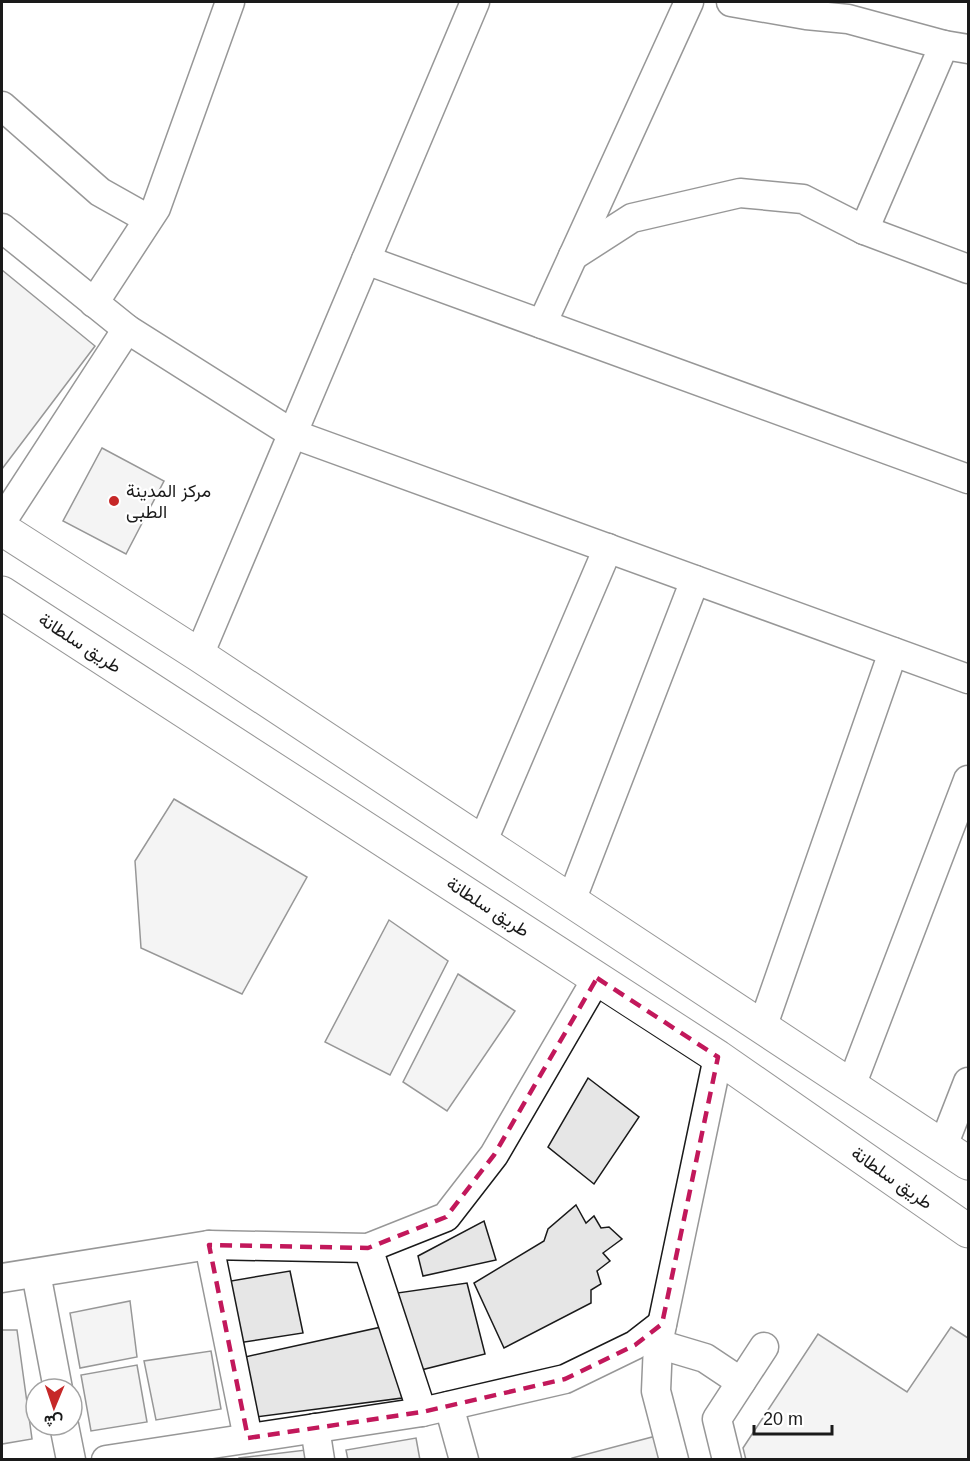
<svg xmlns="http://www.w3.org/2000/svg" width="970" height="1461" viewBox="0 0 970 1461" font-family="Helvetica,Vazirmatn,sans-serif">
<rect width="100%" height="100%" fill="#fff"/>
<g fill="#e6e6e6" stroke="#1a1a1a" stroke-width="1.5">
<polygon points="2,270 95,346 2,469"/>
<polygon points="102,448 164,481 126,554 63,521"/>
<polygon points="174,799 307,877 242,994 141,948 135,861"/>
<polygon points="389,920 448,961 390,1075 325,1042"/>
<polygon points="458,974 515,1011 447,1111 403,1082"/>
<polygon points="588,1078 639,1117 594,1184 548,1147"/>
<polygon points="576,1205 586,1223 594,1216 601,1228 609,1227 622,1239 603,1253 610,1261 597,1271 601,1284 591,1290 591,1303 504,1348 474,1283 544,1241 548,1229"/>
<polygon points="484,1221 496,1260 423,1276 418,1256"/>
<polygon points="290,1271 303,1333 238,1343 225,1282"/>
<polygon points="467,1283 485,1354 417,1371 397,1293"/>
<polygon points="130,1301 137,1357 80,1368 70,1313"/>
<polygon points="386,1326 402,1398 256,1417 245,1357"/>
<polygon points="951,1327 968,1338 968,1460 746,1460 743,1448 818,1334 907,1392"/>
<polygon points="2,1330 17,1330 32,1439 2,1444"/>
<polygon points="211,1351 221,1409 156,1420 144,1361"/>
<polygon points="137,1365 147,1422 91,1431 81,1375"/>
<polygon points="656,1436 662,1460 572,1460 572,1458"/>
<polygon points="416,1438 420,1460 348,1460 346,1450"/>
<polygon points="306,1450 308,1460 239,1460 239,1458"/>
</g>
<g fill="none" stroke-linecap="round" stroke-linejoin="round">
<defs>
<g id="minor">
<polyline points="731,2 806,15 848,19 944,45 968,49"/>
<polyline points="2,106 100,192 148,219"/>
<polyline points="2,228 127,329 293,434 968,679"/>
<polyline points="864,230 944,45"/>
<polyline points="573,256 632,218 740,193 803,199 864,230 968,269"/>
<polyline points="366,260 968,479"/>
<polyline points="94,303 156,208 230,2"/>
<polyline points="542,324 689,2"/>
<polyline points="2,521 127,329"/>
<polyline points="199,655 475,2"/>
<polyline points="482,843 608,548"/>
<polyline points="571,901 695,580"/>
<polyline points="762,1028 893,652"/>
<polyline points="851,1086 968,780"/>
<polyline points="943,1146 968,1082"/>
<polyline points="209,1245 248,1438"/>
<polyline points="368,1248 422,1412"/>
<polyline points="36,1273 58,1389"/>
<polyline points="2,1278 209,1245 368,1248 446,1217 494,1155 597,978"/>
<polyline points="658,1344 705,1358 741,1382"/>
<polyline points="449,1406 464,1460"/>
<polyline points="64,1425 71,1460"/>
<polyline points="315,1428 320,1460"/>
<polyline points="106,1460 422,1412 565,1379 635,1345 662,1324"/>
<polyline points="674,1460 656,1391 658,1344 718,1057"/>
<polyline points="727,1460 717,1419 764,1347"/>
</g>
<g id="major">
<polyline points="2,529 199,655 968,1163"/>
<polyline points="2,593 718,1057 968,1231"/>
</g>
</defs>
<use href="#minor" stroke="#1a1a1a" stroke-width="31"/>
<use href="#major" stroke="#1a1a1a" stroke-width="35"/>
<use href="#minor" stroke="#fff" stroke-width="28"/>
<use href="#major" stroke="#fff" stroke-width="33"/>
</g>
<path d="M0 0H970V1461H0ZM597 978 718 1057 662 1324 635 1345 565 1379 422 1412 248 1438 209 1245 368 1248 446 1217 494 1155Z" fill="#fff" fill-opacity=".55" fill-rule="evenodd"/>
<path fill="none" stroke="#c2185b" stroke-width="4.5" stroke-dasharray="12 8" stroke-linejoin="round" d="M597 978 718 1057 662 1324 635 1345 565 1379 422 1412 248 1438 209 1245 368 1248 446 1217 494 1155Z"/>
<circle fill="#c62828" stroke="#fff" stroke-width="2" cx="114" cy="501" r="6"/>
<g text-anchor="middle" stroke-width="4.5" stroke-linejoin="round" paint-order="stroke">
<g font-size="18" fill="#1a1a1a" stroke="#fff" text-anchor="start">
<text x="126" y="497">مرکز المدینة<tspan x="126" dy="21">الطبی</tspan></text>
</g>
<g font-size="18" fill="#1a1a1a" stroke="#fff">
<text transform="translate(80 643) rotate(33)" y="6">طريق سلطانة</text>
<text transform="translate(488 907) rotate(33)" y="6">طريق سلطانة</text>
<text transform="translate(892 1178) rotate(35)" y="6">طريق سلطانة</text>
</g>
</g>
<rect width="970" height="1461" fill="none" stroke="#1a1a1a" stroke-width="6"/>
<g transform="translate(54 1407) rotate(182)"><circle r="28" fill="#ffffff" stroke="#a3a3a3" stroke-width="1.5"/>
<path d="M0-4.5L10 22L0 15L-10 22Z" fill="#c62828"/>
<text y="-9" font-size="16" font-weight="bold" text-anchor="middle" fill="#1a1a1a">ش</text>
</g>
<path d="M754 1425v9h78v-9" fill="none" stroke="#1a1a1a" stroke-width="3"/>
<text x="763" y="1425" font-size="18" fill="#1a1a1a" stroke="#ffffff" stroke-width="4.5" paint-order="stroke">20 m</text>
</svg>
